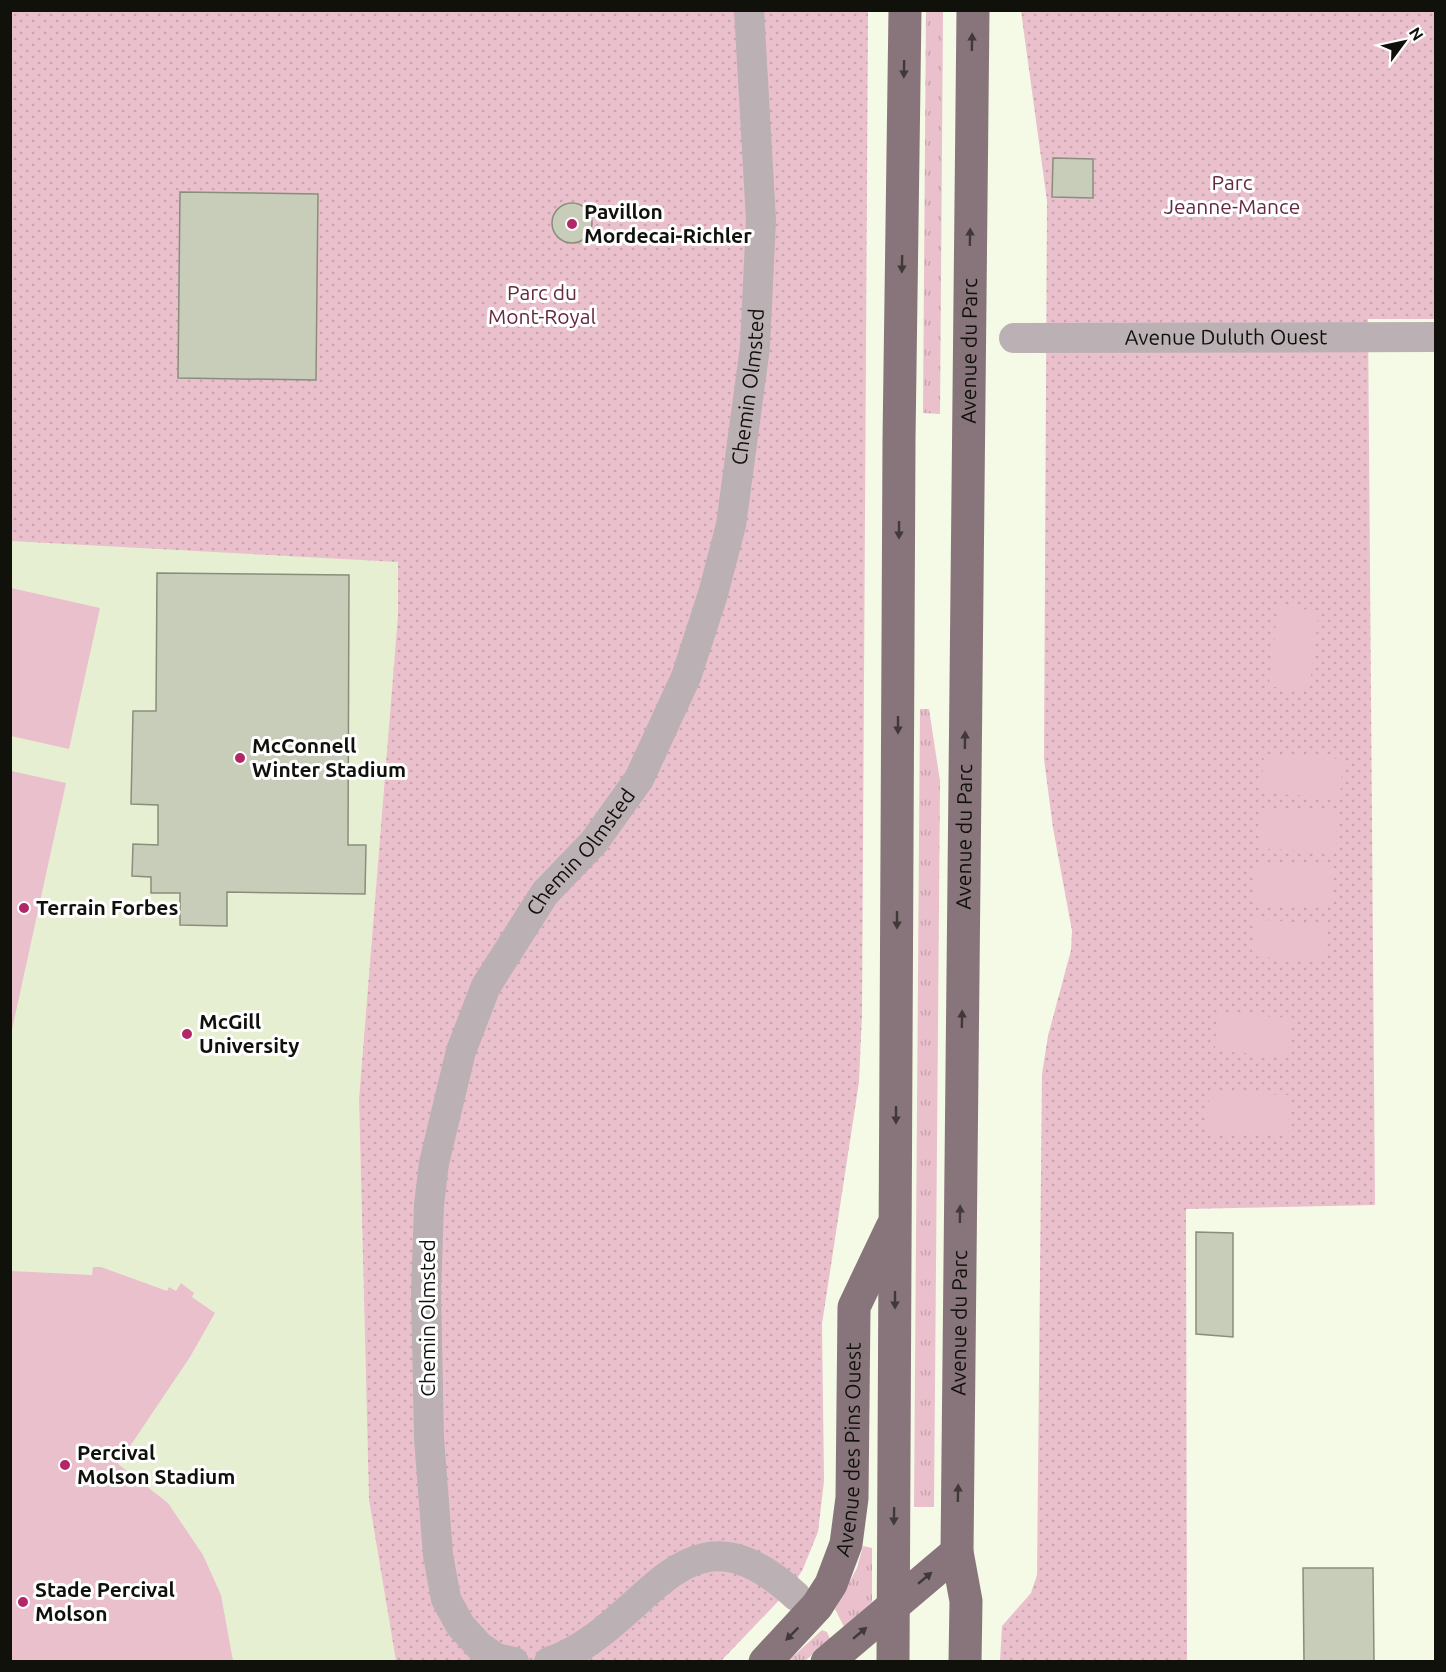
<svg xmlns="http://www.w3.org/2000/svg" width="1446" height="1672" viewBox="0 0 1446 1672" font-family="Ubuntu,sans-serif">
<defs>
<pattern id="grass-tufts" width="24" height="20" patternUnits="userSpaceOnUse" patternTransform="scale(1.5)"><rect width="24" height="20" fill="#eac0cd"/><path d="M3 7l-1-3M5 7V3M7 7l1-3M15 17l-1-3M17 17v-4M19 17l1-3" fill="none" stroke="#c8a4af"/></pattern>
<pattern id="park-dots" width="8" height="8" patternUnits="userSpaceOnUse" patternTransform="scale(1.5)"><rect width="8" height="8" fill="#eac0cd"/><path d="M2 2h.1M6 6h.1" fill="none" stroke="#c8a4af" stroke-width="1.8" stroke-linecap="round"/></pattern>
</defs>
<rect width="100%" height="100%" fill="#f4fae5"/>
<polygon fill="#e7efd3" points="11,538 403,557 359,1099 369,1500 396,1661 11,1662"/>
<g fill="url(#grass-tufts)">
<polygon points="926,11 943,11 940,414 923,413"/>
<polygon points="920,709 929,709 940,781 934,1507 914,1507"/>
<polygon points="863,1546 872,1548 872,1602 844,1627 835,1609 857,1568"/>
<polygon points="822,1630 827,1632 830,1639 805,1661 787,1662"/>
</g>
<g fill="url(#park-dots)">
<polygon points="10,11 868,11 862,1014 859,1082 822,1324 824,1481 818,1532 802,1571 789,1590 721,1661 396,1661 369,1500 359,1099 398,615 398,562 11,541"/>
<polygon points="1021,11 1435,11 1435,319 1368,319 1375,1205 1186,1209 1187,1661 1000,1662 1002,1626 1031,1593 1037,1575 1042,1074 1048,1036 1071,950 1072,931 1053,828 1044,759 1047,201"/>
</g>
<g fill="#eac0cd">
<polygon points="11,588 100,608 69,749 11,736"/>
<polygon points="1278,606 1319,611 1309,691 1269,686"/>
<polygon points="1264,754 1343,759 1340,798 1261,793"/>
<polygon points="11,771 66,783 11,1034 10,771"/>
<polygon points="1259,808 1337,811 1336,851 1258,849"/>
<polygon points="1254,863 1334,865 1333,905 1253,904"/>
<polygon points="1254,919 1327,925 1324,962 1252,956"/>
<polygon points="1217,1013 1291,1018 1288,1056 1215,1051"/>
<polygon points="1209,1092 1289,1095 1288,1136 1207,1133"/>
<polygon points="93,1267 101,1267 167,1291 169,1287 176,1291 181,1283 194,1293 192,1297 215,1313 190,1357 118,1464 168,1503 203,1555 221,1595 233,1661 11,1661 11,1271 92,1275"/>
</g>
<g fill="#c8cdb9" stroke="#898e7b" stroke-width="1.5">
<polygon points="1053,158 1093,159 1093,198 1052,197"/>
<polygon points="180,192 318,194 316,380 178,378"/>
<circle cx="572" cy="223" r="20"/>
<polygon points="157,573 349,575 348,845 366,845 365,894 227,892 227,926 180,925 180,893 151,893 151,877 132,876 133,844 158,845 158,805 131,804 133,711 156,711"/>
<polygon points="1196,1232 1233,1233 1233,1337 1196,1334"/>
<polygon points="1303,1568 1373,1568 1374,1662 1304,1662"/>
</g>
<g fill="none" stroke-linecap="round" stroke-linejoin="round">
<g stroke="#bbb0b3" stroke-width="30">
<path id="s1" d="M1014 338 1436 337"/>
<path id="s2" d="M514 1662 496 1658 479 1646 460 1625 446 1599 438 1555 429 1438 426 1293 429 1205 434 1163 461 1051 486 986 545 893 594 842 639 779 686 677 713 594 731 525 755 347 761 220 749 10"/>
<path d="M549 1662C651 1626 681 1490 796 1596"/>
</g>
<g stroke="#88757b" stroke-width="33">
<path id="s3" d="M765 1662 817 1606 831 1584 846 1544 852 1498 854 1307 892 1227"/>
<polyline points="827,1662 957,1552"/>
<polyline points="893,1662 899,440 905,10"/>
<path id="s4" d="M965 1662 966 1601 957 1552 973 10"/>
</g>
</g>
<defs><path id="oneway-solid" d="M-6-.8H1V-3.2L6.5 0L1 3.2V.8H-6Z" transform="scale(1.5)"/></defs>
<g fill="#3f3937">
<use href="#oneway-solid" transform="translate(972 42) rotate(-89)"/>
<use href="#oneway-solid" transform="translate(904 69) rotate(91)"/>
<use href="#oneway-solid" transform="translate(970 237) rotate(-89)"/>
<use href="#oneway-solid" transform="translate(902 264) rotate(91)"/>
<use href="#oneway-solid" transform="translate(899 530) rotate(90)"/>
<use href="#oneway-solid" transform="translate(898 725) rotate(90)"/>
<use href="#oneway-solid" transform="translate(965 740) rotate(-89)"/>
<use href="#oneway-solid" transform="translate(897 920) rotate(90)"/>
<use href="#oneway-solid" transform="translate(962 1019) rotate(-89)"/>
<use href="#oneway-solid" transform="translate(896 1115) rotate(90)"/>
<use href="#oneway-solid" transform="translate(960 1214) rotate(-89)"/>
<use href="#oneway-solid" transform="translate(895 1300) rotate(90)"/>
<use href="#oneway-solid" transform="translate(958 1493) rotate(-89)"/>
<use href="#oneway-solid" transform="translate(894 1516) rotate(91)"/>
<use href="#oneway-solid" transform="translate(925 1578) rotate(-40)"/>
<use href="#oneway-solid" transform="translate(860 1633) rotate(-40)"/>
<use href="#oneway-solid" transform="translate(792 1634) rotate(135)"/>
</g>
<g fill="#b12767" stroke="#fff" stroke-width="2">
<circle cx="572" cy="224" r="6"/>
<circle cx="240" cy="758" r="6"/>
<circle cx="24" cy="908" r="6"/>
<circle cx="187" cy="1034" r="6"/>
<circle cx="65" cy="1465" r="6"/>
<circle cx="23" cy="1602" r="6"/>
</g>
<g text-anchor="middle" stroke-width="6" stroke-linejoin="round" paint-order="stroke">
<g font-size="21" fill="#64283f" stroke="#fff">
<text x="1232" y="190">Parc<tspan x="1232" dy="24">Jeanne-Mance</tspan></text>
<text x="542" y="300">Parc du<tspan x="542" dy="24">Mont-Royal</tspan></text>
</g>
<g font-size="21" font-weight="bold" fill="#0f110a" stroke="#fff" text-anchor="start">
<text x="584" y="219">Pavillon<tspan x="584" dy="24">Mordecai-Richler</tspan></text>
<text x="252" y="753">McConnell<tspan x="252" dy="24">Winter Stadium</tspan></text>
<text x="36" y="915">Terrain Forbes</text>
<text x="199" y="1029">McGill<tspan x="199" dy="24">University</tspan></text>
<text x="77" y="1460">Percival<tspan x="77" dy="24">Molson Stadium</tspan></text>
<text x="35" y="1597">Stade Percival<tspan x="35" dy="24">Molson</tspan></text>
</g>
<g font-size="21" fill="#0f110a" stroke="#fff">
<text dy="7" stroke="none"><textPath href="#s1" startOffset="212">Avenue Duluth Ouest</textPath></text>
<text dy="7" stroke="none"><textPath href="#s4" startOffset="1312">Avenue du Parc</textPath></text>
<text dy="7" stroke="none"><textPath href="#s2" startOffset="1388">Chemin Olmsted</textPath></text>
<text dy="7" stroke="none"><textPath href="#s4" startOffset="826">Avenue du Parc</textPath></text>
<text dy="7" stroke="none"><textPath href="#s2" startOffset="884">Chemin Olmsted</textPath></text>
<text transform="translate(428 1318) rotate(-90)" y="7">Chemin Olmsted</text>
<text dy="7" stroke="none"><textPath href="#s4" startOffset="340">Avenue du Parc</textPath></text>
<text dy="7" stroke="none"><textPath href="#s3" startOffset="240">Avenue des Pins Ouest</textPath></text>
</g>
</g>
<rect width="1446" height="1672" fill="none" stroke="#0f110a" stroke-width="24"/>
<g transform="translate(1404 42) rotate(57)" stroke="#ffffff" stroke-width="4.5" paint-order="stroke">
<path d="M0-4.5L10 22L0 15L-10 22Z" fill="#0f110a"/>
<text y="-9" font-size="16" font-weight="bold" text-anchor="middle" fill="#0f110a">N</text>
</g>
</svg>
